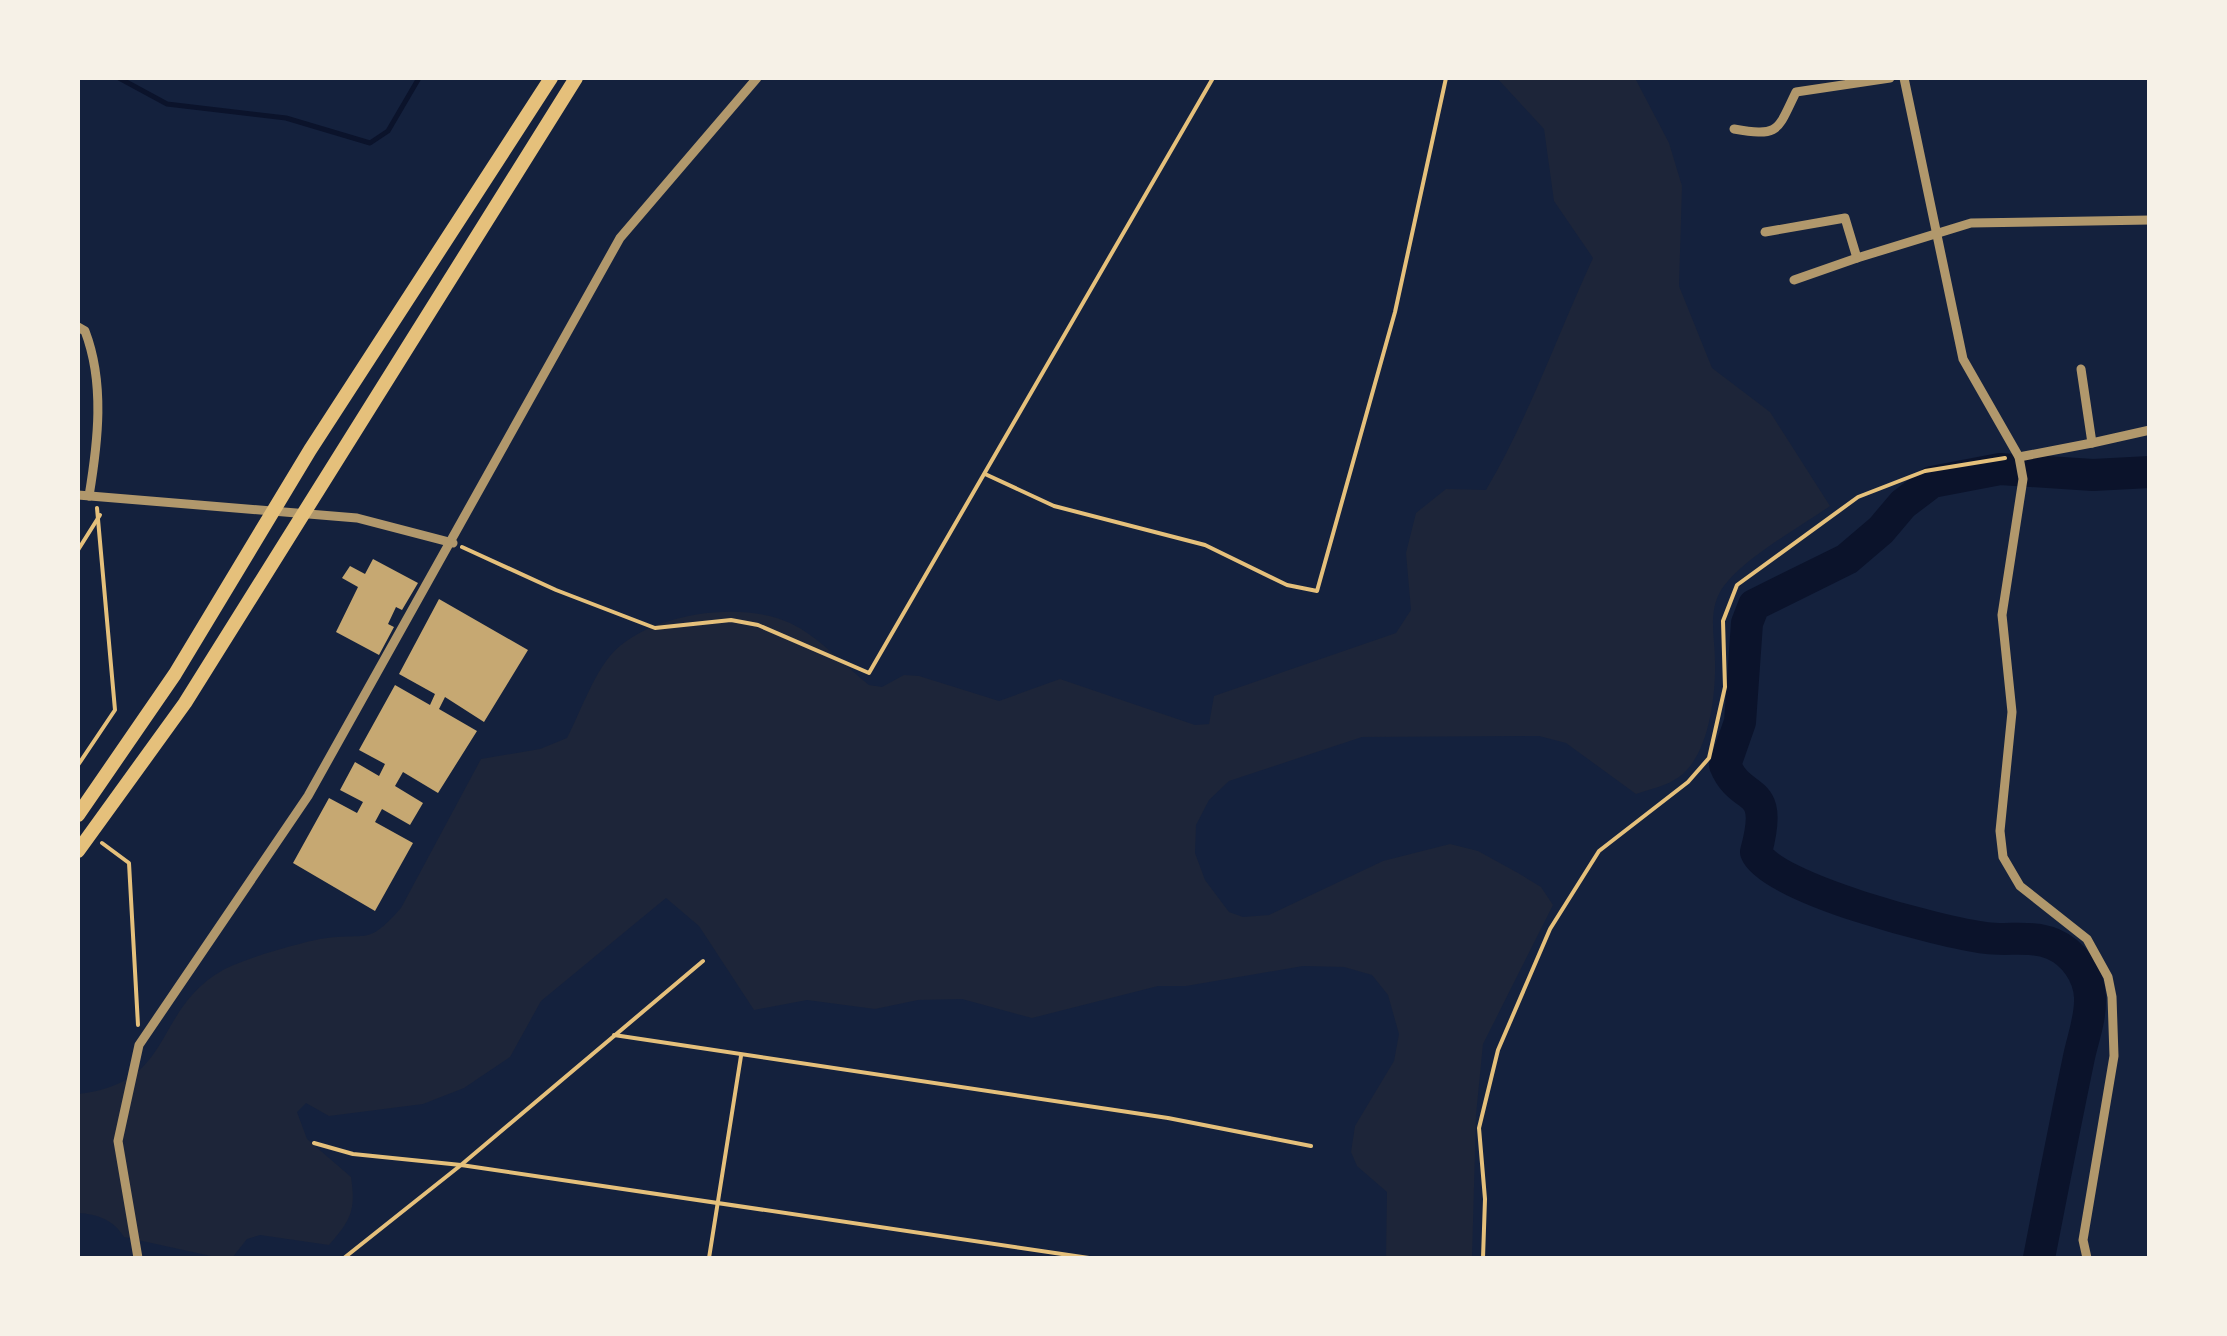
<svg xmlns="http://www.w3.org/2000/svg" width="2227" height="1336" viewBox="0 0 2227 1336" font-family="Jost,sans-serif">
<rect width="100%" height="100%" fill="#14213d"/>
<path fill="#1d2539" d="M1497 78H1635L1669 143 1682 186 1679 286 1712 368 1770 412 1830 506C1799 528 1739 560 1720 592 1708 614 1715 638 1715 661 1716 695 1709 756 1679 777 1667 786 1650 789 1636 794L1566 743 1539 736 1362 737 1229 781 1209 800 1196 825 1195 853 1205 880 1229 912 1243 917 1269 915 1383 861 1450 844 1478 851 1518 873 1541 887 1553 905 1483 1044 1476 1115 1472 1258H1386L1387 1192 1357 1166 1351 1152 1355 1126 1394 1061 1399 1034 1388 995 1372 975 1344 967 1303 966 1186 986H1158L1032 1018 962 999 918 1000 875 1009 807 1000 754 1010 699 926 666 898 541 1001 510 1057 464 1088 423 1104 329 1116 306 1103 297 1112 307 1139 351 1177C356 1210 351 1220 329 1245L260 1235 247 1239 232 1258H220L124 1237C114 1220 97 1214 78 1213V1094C177 1083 151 1011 223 970 243 959 304 941 327 938 370 933 368 945 401 908L481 759 540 749 567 738C580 713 592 678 610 656 646 613 742 600 790 623 818 636 845 666 869 685L882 687 904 675 919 676 999 701 1060 679 1195 725 1209 724 1214 696 1396 633 1411 610 1406 553 1416 513 1446 489 1486 490C1529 417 1557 336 1593 258L1554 201 1544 129Z"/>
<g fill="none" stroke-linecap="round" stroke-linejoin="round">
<polyline stroke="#0b132b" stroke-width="5" points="119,78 167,104 286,118 370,143 388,131 419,78"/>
<path stroke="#0b132b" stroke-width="32" d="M2039 1258C2052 1191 2065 1124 2079 1057 2083 1038 2091 1018 2090 997 2089 975 2074 953 2053 944 2032 935 2008 941 1986 938 1944 933 1769 888 1756 852 1775 781 1742 806 1725 765L1740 722 1747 623 1754 605 1847 559 1881 530 1903 504 1932 482 2000 469 2093 475 2150 472"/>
</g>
<g fill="#c6a872">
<polygon points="373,559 418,583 402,610 396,607 388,624 394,627 379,655 336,632 358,587 342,578 350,566 365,574"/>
<polygon points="439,599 528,650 484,722 445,697 439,709 477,731 438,793 403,772 395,786 423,803 410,825 382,809 375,822 413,843 375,911 293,863 329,798 357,813 363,802 340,790 355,762 379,776 385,764 359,750 395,685 430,705 435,694 399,674"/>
</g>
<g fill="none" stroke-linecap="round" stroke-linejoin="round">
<g stroke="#e5c07b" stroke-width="4">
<polyline points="985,474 1054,506 1205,545 1287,585 1317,591 1395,312 1446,78"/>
<polyline points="462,547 556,590 655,628 731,620 758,625 869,673 1213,78"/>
<polyline points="78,550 100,515"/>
<polyline points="78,765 115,710 97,508"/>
<polyline points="102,843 129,863 138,1025"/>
<polyline points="614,1035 1168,1118 1311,1146"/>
<polyline points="314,1143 353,1154 461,1165 703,961"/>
<polyline points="344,1258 461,1165 1089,1258"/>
<polyline points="709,1258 741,1056"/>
<polyline points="1483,1258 1485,1199 1479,1128 1498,1050 1550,929 1599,851 1688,782 1709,758 1725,687 1723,621 1737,585 1858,497 1925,471 2005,458"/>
</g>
<g stroke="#b1986c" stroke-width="9">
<polyline points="1904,78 1963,359 2019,457 2023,479 2002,615 2012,712 2000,831 2003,857 2020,886 2087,939 2108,977 2112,997 2114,1056 2083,1240 2087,1258"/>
<path d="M1734 129C1780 137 1777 131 1796 92L1890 78"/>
<polyline points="1765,232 1845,218 1857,258 1971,223 2150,220"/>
<polyline points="1794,280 1857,258"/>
<path d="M78 327 85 331C105 383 98 442 89 496"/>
<polyline points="2081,369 2092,443 2150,430"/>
<polyline points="2019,457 2092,443"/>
<polyline points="78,495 357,518 453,543"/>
<polyline points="138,1258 118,1141 139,1045 308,796 620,238 757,78"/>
</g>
<g stroke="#e5c07b" stroke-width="14">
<polyline points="78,815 175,674 310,450 551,78"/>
<polyline points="78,851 185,703 576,78"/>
</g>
</g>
<rect width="2227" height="1336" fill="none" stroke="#f6f1e7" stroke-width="160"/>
</svg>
